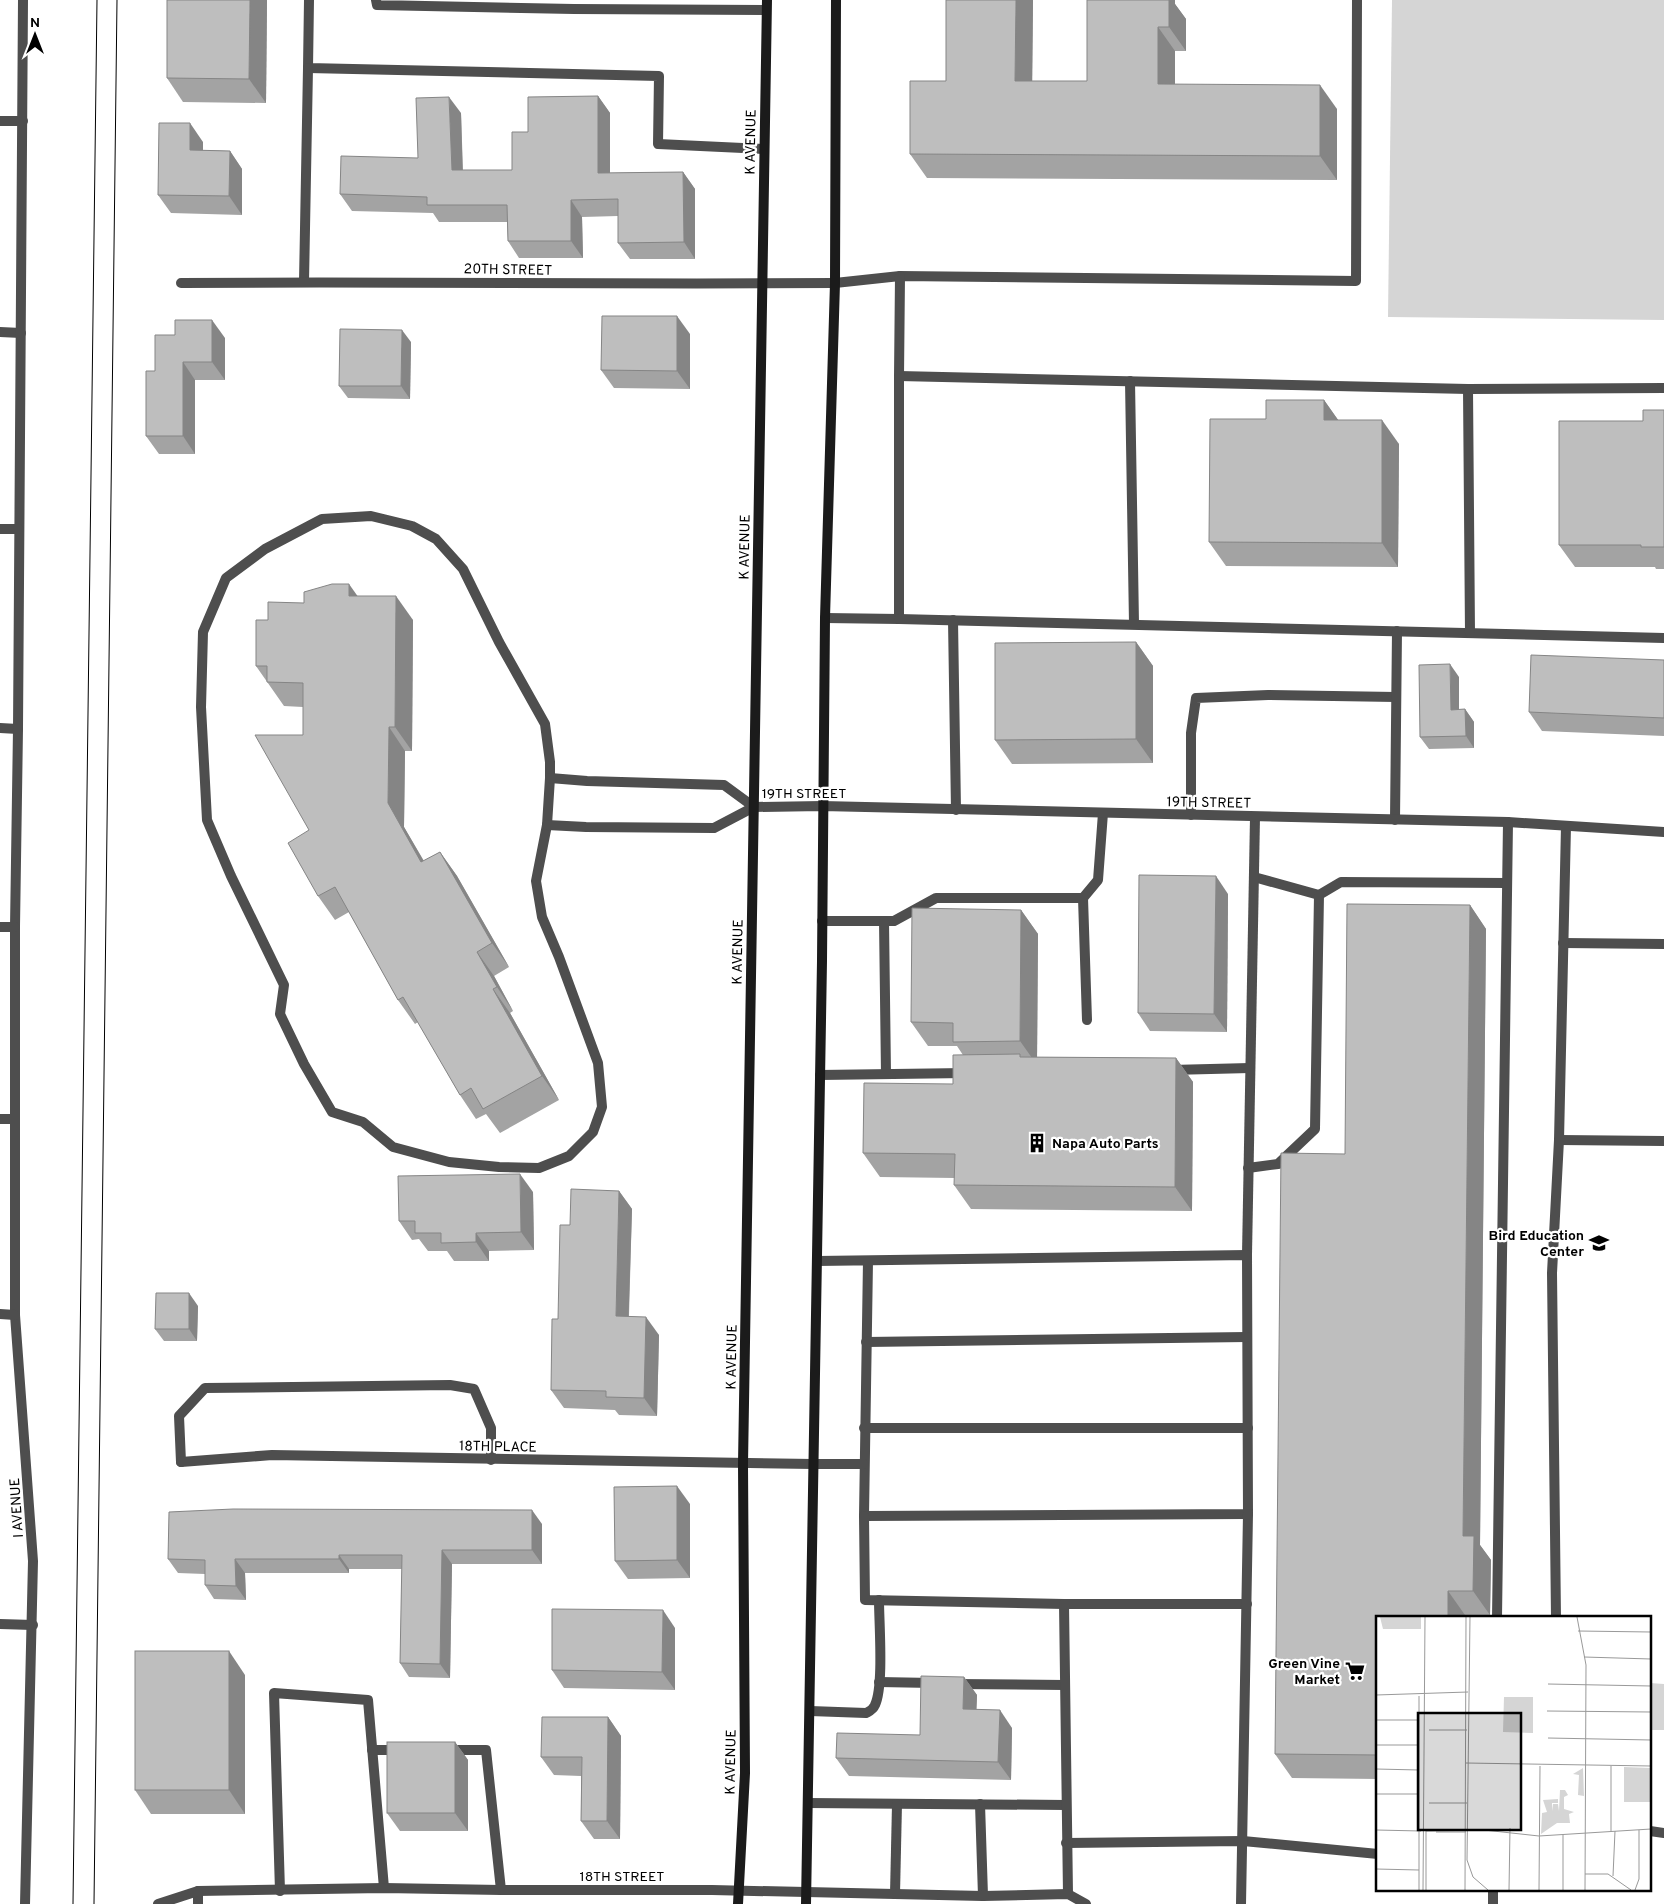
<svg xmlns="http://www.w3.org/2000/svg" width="1664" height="1904" viewBox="0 0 1664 1904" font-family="Overpass,sans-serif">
<rect width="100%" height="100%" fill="#fff"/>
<g fill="#d5d5d5">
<polygon points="1392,0 1664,0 1664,320 1388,317"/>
<polygon points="1650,1683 1664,1684 1664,1730 1650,1730"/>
</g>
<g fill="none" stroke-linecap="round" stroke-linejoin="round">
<g stroke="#4e4e4e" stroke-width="10">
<polyline points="309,0 308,68 659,76 658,144 764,149"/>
<polyline points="376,0 377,5 574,9 766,10"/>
<polyline points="304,282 308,68"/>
<polyline points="835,283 900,276 1356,281 1357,0"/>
<polyline points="0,332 21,333"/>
<polyline points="899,376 1468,389"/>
<polyline points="1130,381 1134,624"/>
<polygon points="371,516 412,526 436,539 463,569 499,642 545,724 550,762 550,778 547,825 536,881 542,917 559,957 598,1063 602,1107 593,1132 569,1156 539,1168 499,1167 449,1162 393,1147 363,1122 332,1112 304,1064 280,1014 284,985 231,876 207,820 201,707 203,632 226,578 265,549 322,519"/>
<polyline points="825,618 899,619 899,376 900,276"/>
<polyline points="899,619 1664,638"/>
<polyline points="953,620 956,810"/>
<polyline points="1470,633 1468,389 1664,388"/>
<polyline points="0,728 18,729"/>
<polyline points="1191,815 1191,733 1196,698 1268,695 1396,697"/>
<polyline points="1395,820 1397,631"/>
<polyline points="547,825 586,827 714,828 754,807 724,785 587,781 550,778"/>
<polyline points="1254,877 1319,895"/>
<polyline points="1083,898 1087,1020"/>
<polyline points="822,921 894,921 936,898 1083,898 1098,880 1103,813"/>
<polyline points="884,921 886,1074"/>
<polyline points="1563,943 1664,944"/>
<polyline points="1171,1070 1250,1068"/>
<polyline points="820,1075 966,1073"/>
<polyline points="0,1119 15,1119"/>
<polyline points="1559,1140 1664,1141"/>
<polyline points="1248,1168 1278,1164 1315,1129 1319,895 1341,882 1507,883"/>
<polyline points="1247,1255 1255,817"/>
<polyline points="817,1261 1247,1255 1248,1514 864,1516 868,1261"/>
<polyline points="866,1342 1247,1337"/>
<polyline points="864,1428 1248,1428"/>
<polyline points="181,1462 179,1416 205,1388 450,1385 474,1389 491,1428 491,1460"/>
<polyline points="813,1464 864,1464"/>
<polyline points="864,1516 865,1600 1064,1604"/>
<polyline points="1497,1618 1508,822"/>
<polyline points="1556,1618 1552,1273 1559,1140 1566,826"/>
<polyline points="0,1624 33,1625"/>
<polyline points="879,1682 933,1683"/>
<polyline points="955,1684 1065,1685"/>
<path d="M810 1711 866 1713C870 1711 873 1710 875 1705 884 1686 879 1623 879 1600"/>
<polyline points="372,1750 401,1750"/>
<polyline points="448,1750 486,1750 501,1890"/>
<polyline points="808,1803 1066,1805"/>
<polyline points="980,1804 983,1896"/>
<polyline points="1650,1831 1664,1833"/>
<polyline points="1066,1843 1243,1841 1378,1854"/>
<polyline points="280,1891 274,1693 368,1700 384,1888"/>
<polyline points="895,1894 897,1804"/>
<polyline points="1068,1894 1064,1604 1247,1604"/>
<polyline points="198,1904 198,1891"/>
<polyline points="1241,1904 1248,1514"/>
</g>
<g stroke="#4e4e4e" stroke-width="10">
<polyline points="23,0 18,729 15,927 15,1315 33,1561 25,1904"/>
<polyline points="0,121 23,121"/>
<path d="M181 283C399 281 617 285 835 283"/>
<polyline points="0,529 19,529"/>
<polyline points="754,807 822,806 1508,822 1664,832"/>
<polyline points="0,927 15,927"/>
<polyline points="0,1314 15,1315"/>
<polyline points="181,1462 272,1455 813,1464"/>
<polyline points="1493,1904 1493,1890"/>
</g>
<polyline stroke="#4e4e4e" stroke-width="10" points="158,1904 198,1891 384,1888 501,1890 712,1890 983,1896 1068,1894 1086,1904"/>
<g stroke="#1b1b1b" stroke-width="10">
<polyline points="738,1904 745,1773 743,1464 767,0"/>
<polyline points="806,1904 822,961 825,618 835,283 836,0"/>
</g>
<g stroke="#000" stroke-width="1">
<polyline points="73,1904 97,0"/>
<polyline points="94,1904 117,0"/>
</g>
</g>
<g fill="#a3a3a3">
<polygon points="267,0 266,103 183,102 167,78"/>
<polygon points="1033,0 1032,81 1087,81 1175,4 1186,19 1186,51 1175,51 1175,84 1337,109 1337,180 927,178 910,154 946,81"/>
<polygon points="598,96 610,113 610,173 683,172 695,189 695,259 630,259 618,243 618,216 582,217 583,258 519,258 508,241 507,222 439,222 433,213 352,211 340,194 418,158 461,113 463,170 512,170 528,132"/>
<polygon points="203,142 203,150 230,151 242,169 242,215 171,213 158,195"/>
<polygon points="690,334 690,389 614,388 601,370"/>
<polygon points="225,338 225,380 195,380 195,454 159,454 146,436 155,371"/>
<polygon points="411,342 410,399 348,398 339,386"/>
<polygon points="1324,400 1338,420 1399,444 1398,567 1226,566 1209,542 1266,419"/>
<polygon points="1664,410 1664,569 1656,569 1655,567 1575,567 1559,545 1643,421"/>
<polygon points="357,596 413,620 412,751 405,751 404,827 424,861 440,852 457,876 509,967 494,976 513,1011 510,1013 559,1100 500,1133 486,1114 476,1119 460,1095 418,1022 415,1024 398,1000 349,912 335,920 318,896 309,830 303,735 303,707 284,706 256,666 268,620 304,603"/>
<polygon points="1136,642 1153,666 1153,763 1012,764 995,740"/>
<polygon points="1664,660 1664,736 1542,731 1529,712"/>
<polygon points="1459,677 1459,710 1465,709 1474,722 1474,748 1429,749 1420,737"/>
<polygon points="1228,894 1227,1032 1150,1031 1138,1013"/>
<polygon points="1470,905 1486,929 1480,1545 1491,1560 1490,1615 1378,1618 1378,1779 1292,1778 1275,1754 1345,1154"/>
<polygon points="1021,910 1038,934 1037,1057 1176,1058 1193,1082 1192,1211 971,1209 954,1185 955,1178 880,1177 863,1153 953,1084 963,1055 957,1046 928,1046 911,1022"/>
<polygon points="619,1191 632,1209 629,1316 659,1335 657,1416 619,1415 615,1410 564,1408 551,1390 558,1319 570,1225"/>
<polygon points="533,1192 534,1250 489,1251 489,1261 454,1261 447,1251 428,1251 419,1239 412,1240 399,1221"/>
<polygon points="198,1306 197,1341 164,1341 155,1329"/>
<polygon points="690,1504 690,1578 628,1579 615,1561"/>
<polygon points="542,1524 542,1564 452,1564 450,1678 409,1677 400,1663 402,1569 349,1569 349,1573 245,1573 246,1600 214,1599 205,1585 205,1574 178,1573 168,1559"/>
<polygon points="675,1628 675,1690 564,1688 552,1670"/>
<polygon points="245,1675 245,1814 151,1814 135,1790"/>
<polygon points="964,1677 977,1695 976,1709 1012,1728 1011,1780 849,1776 836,1758 920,1735"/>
<polygon points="608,1717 621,1736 620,1839 594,1839 581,1821 581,1776 554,1775 541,1757"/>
<polygon points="455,1742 468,1760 468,1831 400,1831 387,1813"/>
</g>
<g fill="#858585">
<polygon points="250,0 267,0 266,103 249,79"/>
<polygon points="1016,0 1033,0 1032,105 1015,81"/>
<polygon points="1162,0 1175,0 1175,4 1186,19 1186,51 1169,27"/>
<polygon points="1158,27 1175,51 1175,108 1158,84"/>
<polygon points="1320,85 1337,109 1337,180 1320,156"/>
<polygon points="598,96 610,113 610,190 598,173"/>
<polygon points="449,97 461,113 463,186 452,170"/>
<polygon points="190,123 203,142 203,168 190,150"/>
<polygon points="230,151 242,169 242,215 229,196"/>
<polygon points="683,172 695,189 695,259 684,242"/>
<polygon points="571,200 582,217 583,258 571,241"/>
<polygon points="677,316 690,334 690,389 677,371"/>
<polygon points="212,320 225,338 225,380 212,362"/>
<polygon points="402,330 411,342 410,399 401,386"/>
<polygon points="183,362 195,380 195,454 183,436"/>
<polygon points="1324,400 1341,424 1324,420"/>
<polygon points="1382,420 1399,444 1398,567 1382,543"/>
<polygon points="349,584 366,608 349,596"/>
<polygon points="396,596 413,620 412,751 395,727"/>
<polygon points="1136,642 1153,666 1153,763 1136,739"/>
<polygon points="1450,664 1459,677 1459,722 1451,710"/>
<polygon points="1465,709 1474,722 1474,748 1466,736"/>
<polygon points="389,727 405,751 404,827 438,886 421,862 388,803"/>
<polygon points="440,852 457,876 509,967 492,943"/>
<polygon points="1216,876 1228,894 1227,1032 1214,1014"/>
<polygon points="1470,905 1486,929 1480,1545 1491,1560 1490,1615 1473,1591 1463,1536"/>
<polygon points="1021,910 1038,934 1037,1065 1020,1041"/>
<polygon points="477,952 494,976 513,1011 497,987"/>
<polygon points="493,989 510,1013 559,1100 542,1076"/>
<polygon points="1176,1058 1193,1082 1192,1211 1175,1187"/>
<polygon points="520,1174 533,1192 534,1250 521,1232"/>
<polygon points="619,1191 632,1209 628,1334 616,1316"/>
<polygon points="476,1233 489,1251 489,1261 476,1242"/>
<polygon points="189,1293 198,1306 197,1341 189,1329"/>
<polygon points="646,1317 659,1335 657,1416 644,1398"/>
<polygon points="677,1486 690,1504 690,1578 677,1560"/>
<polygon points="532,1510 542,1524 542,1564 532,1550"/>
<polygon points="442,1550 452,1564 450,1678 440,1664"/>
<polygon points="339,1555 349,1569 349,1573 339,1559"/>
<polygon points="235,1559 245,1573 246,1600 236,1586"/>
<polygon points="1448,1591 1465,1615 1465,1618 1448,1618"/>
<polygon points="663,1610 675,1628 675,1690 662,1672"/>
<polygon points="229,1651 245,1675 245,1814 229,1790"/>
<polygon points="964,1677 977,1695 976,1727 963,1709"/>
<polygon points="1000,1710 1012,1728 1011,1780 998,1762"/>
<polygon points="608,1717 621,1736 620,1839 607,1821"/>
<polygon points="455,1742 468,1760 468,1831 455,1813"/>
</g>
<g fill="#bebebe" stroke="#858585">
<polygon points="167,0 250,0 249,79 167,78"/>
<polygon points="946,0 1016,0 1015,81 1087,81 1087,0 1169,0 1169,27 1158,27 1158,84 1320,85 1320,156 910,154 910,81 946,81"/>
<polygon points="598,96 598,173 683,172 684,242 618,243 618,199 571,200 571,241 508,241 507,205 427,205 427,197 340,194 341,156 418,158 416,98 449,97 452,170 512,170 512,132 528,132 528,97"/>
<polygon points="159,123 190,123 190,150 230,151 229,196 158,195"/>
<polygon points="602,316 677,316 677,371 601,370"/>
<polygon points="175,320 212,320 212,362 183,362 183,436 146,436 146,371 155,371 155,335 175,335"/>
<polygon points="340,329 402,330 401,386 339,386"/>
<polygon points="1266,400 1324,400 1324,420 1382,420 1382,543 1209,542 1210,419 1266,419"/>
<polygon points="1643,410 1664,410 1664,547 1641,547 1641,545 1559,545 1559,421 1643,421"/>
<polygon points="332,584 349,584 349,596 396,596 395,727 389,727 388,803 421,862 440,852 492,943 477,952 497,987 493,989 542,1076 483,1109 471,1088 460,1095 403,997 398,1000 335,887 318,896 288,843 309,830 255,735 303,735 303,683 267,682 267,666 256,666 256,620 268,620 268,602 304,603 304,592"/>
<polygon points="1136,642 1136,739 995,740 995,643"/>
<polygon points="1531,655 1664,660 1664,718 1529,712"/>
<polygon points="1450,664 1451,710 1465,709 1466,736 1420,737 1419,665"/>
<polygon points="1139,875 1216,876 1214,1014 1138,1013"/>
<polygon points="1347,904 1470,905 1463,1536 1474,1536 1473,1591 1448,1591 1448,1618 1378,1618 1378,1755 1275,1754 1281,1153 1345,1154"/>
<polygon points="912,908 1021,910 1020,1041 953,1042 953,1023 911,1022"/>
<polygon points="1020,1054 1020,1057 1176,1058 1175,1187 954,1185 955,1154 863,1153 864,1083 953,1084 953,1055"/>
<polygon points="520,1174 521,1232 476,1233 476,1242 441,1243 441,1233 415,1233 415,1221 399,1221 398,1176"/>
<polygon points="571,1189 619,1191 616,1316 646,1317 644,1398 606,1397 606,1391 551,1390 552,1319 558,1319 560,1225 570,1225"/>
<polygon points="156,1293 189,1293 189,1329 155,1329"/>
<polygon points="677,1486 677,1560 615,1561 614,1487"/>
<polygon points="233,1509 532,1510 532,1550 442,1550 440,1664 400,1663 402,1555 339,1555 339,1559 235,1559 236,1586 205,1585 205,1560 168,1559 169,1512"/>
<polygon points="552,1609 663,1610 662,1672 552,1670"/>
<rect x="135" y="1651" width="94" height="139"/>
<polygon points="921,1676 964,1677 963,1709 1000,1710 998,1762 836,1758 837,1733 920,1735"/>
<polygon points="542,1717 608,1717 607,1821 581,1821 582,1757 541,1757"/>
<rect x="387" y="1742" width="68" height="71"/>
</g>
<defs>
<symbol id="building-bare" viewBox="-9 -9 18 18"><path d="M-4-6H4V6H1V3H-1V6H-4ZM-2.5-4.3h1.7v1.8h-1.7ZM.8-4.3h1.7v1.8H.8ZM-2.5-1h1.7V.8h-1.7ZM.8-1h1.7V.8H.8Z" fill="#000" stroke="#fff" stroke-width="2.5" paint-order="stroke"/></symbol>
<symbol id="school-bare" viewBox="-9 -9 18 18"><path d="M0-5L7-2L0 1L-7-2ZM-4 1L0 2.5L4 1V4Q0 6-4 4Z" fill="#000" stroke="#fff" stroke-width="2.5" paint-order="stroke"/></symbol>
<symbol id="supermarket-bare" viewBox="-9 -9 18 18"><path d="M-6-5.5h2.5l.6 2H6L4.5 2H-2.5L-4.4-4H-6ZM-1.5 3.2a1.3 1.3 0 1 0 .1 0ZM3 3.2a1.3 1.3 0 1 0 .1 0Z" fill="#000" stroke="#fff" stroke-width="2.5" paint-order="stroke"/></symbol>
</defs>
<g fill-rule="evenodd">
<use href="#building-bare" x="1023" y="1129" width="28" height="28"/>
<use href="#school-bare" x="1585" y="1229" width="28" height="28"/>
<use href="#supermarket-bare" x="1341" y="1657" width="28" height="28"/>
</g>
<g text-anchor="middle" stroke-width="4.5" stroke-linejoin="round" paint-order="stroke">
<g font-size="14" fill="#000" stroke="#fff">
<text transform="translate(750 142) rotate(-89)" y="5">K AVENUE</text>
<text transform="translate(508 269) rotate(1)" y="5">20TH STREET</text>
<text transform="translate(744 547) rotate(-89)" y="5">K AVENUE</text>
<text x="804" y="798">19TH STREET</text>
<text transform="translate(1209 802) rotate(1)" y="5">19TH STREET</text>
<text transform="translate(737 952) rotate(-89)" y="5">K AVENUE</text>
<text transform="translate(731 1357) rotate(-89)" y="5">K AVENUE</text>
<text transform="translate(498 1446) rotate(1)" y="5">18TH PLACE</text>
<text transform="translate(16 1508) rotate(-94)" y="5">I AVENUE</text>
<text transform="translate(730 1762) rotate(-89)" y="5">K AVENUE</text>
<text x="622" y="1881">18TH STREET</text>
</g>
<g font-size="14" font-weight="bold" fill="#000" stroke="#fff" text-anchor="end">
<text x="1052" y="1148" text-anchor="start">Napa Auto Parts</text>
<text x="1584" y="1240">Bird Education<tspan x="1584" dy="16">Center</tspan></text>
<text x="1340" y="1668">Green Vine<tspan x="1340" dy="16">Market</tspan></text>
</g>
</g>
<g transform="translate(1376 1616)">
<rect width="275" height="275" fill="#fff"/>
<path d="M4 1H45V13H7ZM128 81H157V117L127 116ZM248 151 275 152V186H248ZM207 152 208 180 202 179 203 159 197 158ZM184 174H189L192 179 188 181V193L198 196 193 198 194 207H181L165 218 166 197 171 196 167 184 182 183V187H176V195L177 188H182L183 195Z" fill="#d5d5d5"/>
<path fill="none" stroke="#999" stroke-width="1" d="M94 1 91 244 97 261 112 274M201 1 210 49 209 274M202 15 275 16M208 41 275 43M172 68 275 70M0 79 92 76M171 95 275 96M0 104H43M53 114H91M172 122 275 124M0 129H43M90 147 275 150M0 153 43 154M0 178H43M53 187H91M0 214 45 215M50 215 108 214 163 220 275 213M50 215V274M235 215V150M60 216H90M0 253 43 254M209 258H232L255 274M237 260 239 215M43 274V80M47 274 49 1M89 274 90 1M133 274 134 212M163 274 164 150M187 274V219M259 274 263 263V214"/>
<path fill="#000" fill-opacity="0.15" stroke="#000" stroke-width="2.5" d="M42 97H145V214H42Z"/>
<rect width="275" height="275" fill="none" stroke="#000" stroke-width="2.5"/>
</g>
<g transform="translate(35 35)" stroke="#ffffff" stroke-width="4" paint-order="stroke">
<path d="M0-4L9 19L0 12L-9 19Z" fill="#000000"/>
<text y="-8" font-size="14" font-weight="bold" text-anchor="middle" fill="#000000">N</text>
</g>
</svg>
